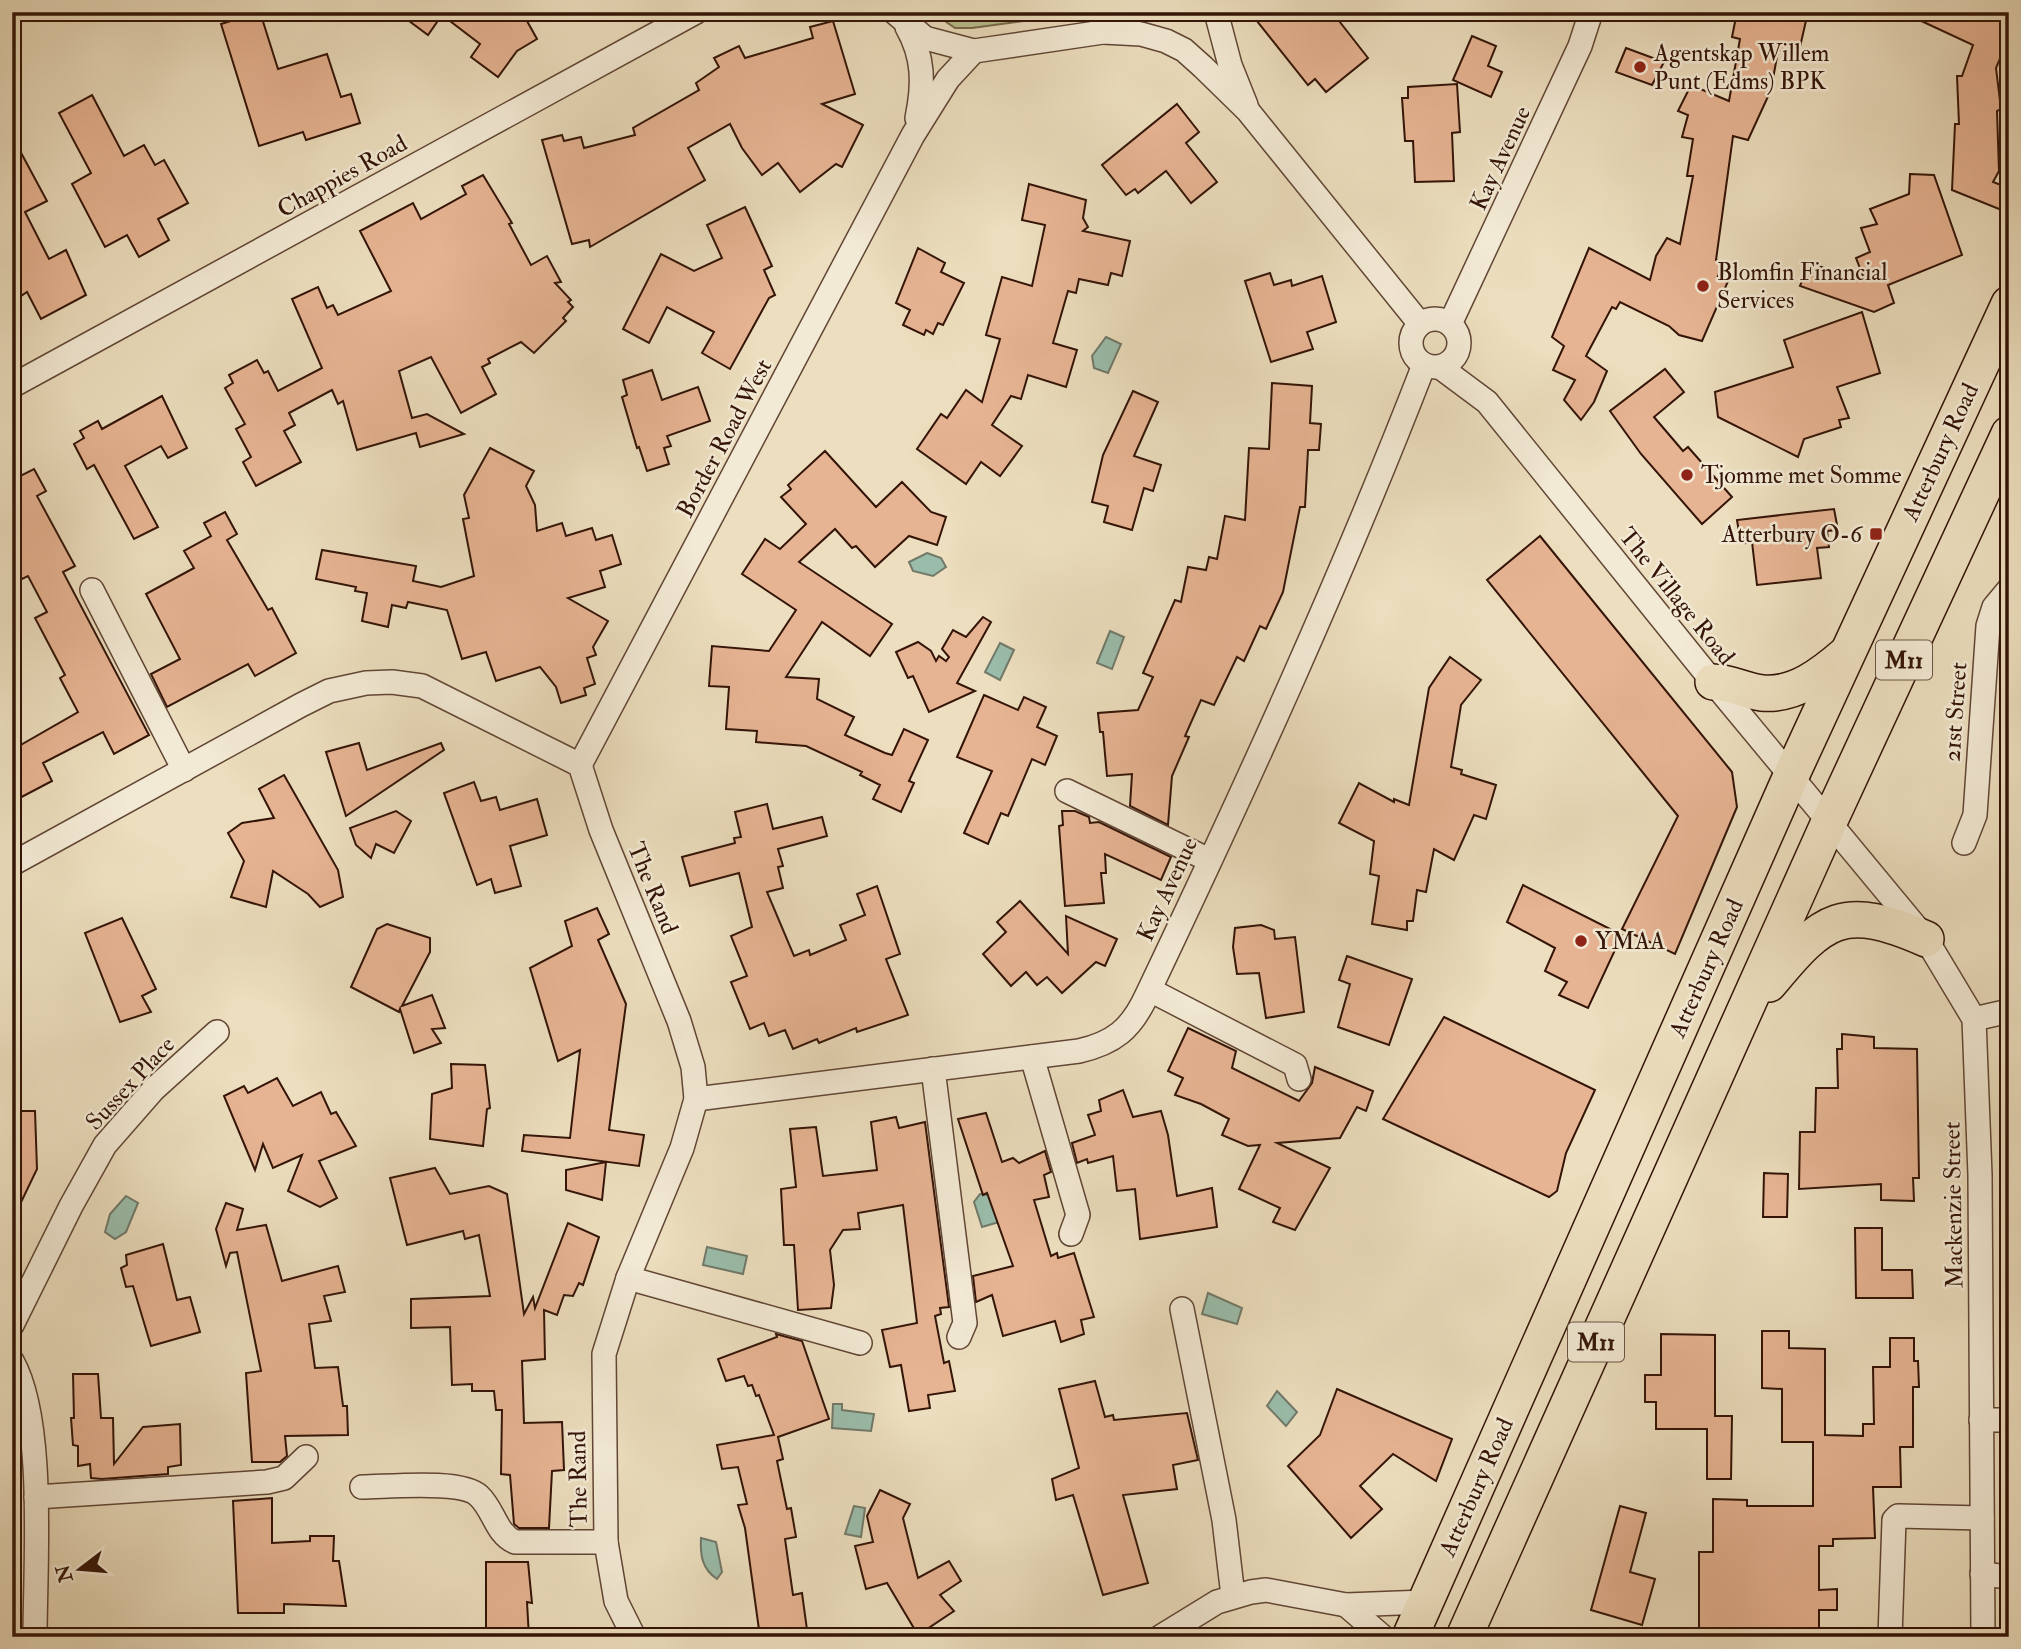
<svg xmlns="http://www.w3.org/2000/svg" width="2021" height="1649" viewBox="0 0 2021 1649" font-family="'IM FELL Double Pica',serif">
<rect width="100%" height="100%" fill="#ecdebe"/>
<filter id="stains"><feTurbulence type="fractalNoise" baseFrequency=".00286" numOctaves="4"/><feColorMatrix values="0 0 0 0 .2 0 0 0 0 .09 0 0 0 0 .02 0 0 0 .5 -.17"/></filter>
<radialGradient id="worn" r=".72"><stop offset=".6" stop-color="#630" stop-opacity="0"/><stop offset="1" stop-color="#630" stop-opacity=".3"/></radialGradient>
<polygon fill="#bac08f" stroke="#766a4b" stroke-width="2" points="932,12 1090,12 972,28 955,28"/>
<g fill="#9abdab" stroke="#717969" stroke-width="2">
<polygon points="1106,337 1121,344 1108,373 1094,368 1092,356"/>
<polygon points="927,553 941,558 946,567 933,576 913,571 909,562"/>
<polygon points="1110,631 1124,637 1112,669 1097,663"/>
<polygon points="1000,643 1014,650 1000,680 985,672"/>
<polygon points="980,1194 990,1195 999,1222 982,1227 974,1202"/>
<polygon points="126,1196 138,1203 126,1232 115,1239 105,1232 110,1214"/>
<polygon points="707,1247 747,1256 743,1274 703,1265"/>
<polygon points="1208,1293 1242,1308 1237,1324 1202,1314"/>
<polygon points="1277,1391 1297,1412 1286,1426 1267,1406"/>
<polygon points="833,1404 842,1404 842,1410 874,1414 871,1431 832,1428"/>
<polygon points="854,1506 865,1508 861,1537 845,1534"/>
<path d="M701 1538 716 1542 722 1572 717 1579C702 1569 700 1555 701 1538Z"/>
</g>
<g fill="#e7b493" stroke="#331407" stroke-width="2">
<polygon points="260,12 278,69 327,54 341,97 351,94 360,123 306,140 303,132 259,146 221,24"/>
<polygon points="397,12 522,12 537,39 517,51 498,77 471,57 480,44 442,15 428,35"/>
<polygon points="1267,12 1332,12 1368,58 1326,92 1315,79 1308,85 1257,21"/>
<polygon points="1737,12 1808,12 1800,47 1778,51 1771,90 1748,140 1733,136 1716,260 1724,264 1718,276 1729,279 1702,341 1679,335 1669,326 1620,302 1616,309 1612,307 1586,356 1607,371 1594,402 1581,420 1564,400 1575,380 1553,370 1564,346 1552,337 1589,248 1650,280 1656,256 1667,238 1680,244 1693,176 1687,176 1693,139 1682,137 1688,115 1678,111 1691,85 1729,101 1740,39 1732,37"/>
<polygon points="1902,12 2009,12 2009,38 1996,68 2001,109 1997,111 1999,171 1993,182 2009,188 2009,213 1952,190 1955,124 1959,124 1957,76 1962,76 1973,45"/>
<polygon points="833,21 855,94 822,104 863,125 842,167 836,164 800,192 778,163 762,175 742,148 730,124 688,148 705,180 590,247 589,240 572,244 542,140 562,135 564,141 581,137 584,148 635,135 633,128 699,90 696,83 719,67 714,58 739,46 745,58 813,38 810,27"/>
<polygon points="1472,36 1496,46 1488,66 1502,72 1491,97 1453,80"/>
<polygon points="1626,48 1664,62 1652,85 1616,72"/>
<polygon points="1457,84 1460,132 1452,133 1454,181 1415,182 1413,141 1405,141 1402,98 1408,98 1408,87"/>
<polygon points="92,95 124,156 144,145 155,165 164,160 188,203 158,219 169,240 139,257 127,235 105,247 72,184 91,173 59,113"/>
<polygon points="1177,104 1199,132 1186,143 1217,182 1191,203 1166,171 1138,193 1135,189 1126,195 1102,165"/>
<polygon points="12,136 47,201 25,212 49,259 66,250 86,295 41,319 27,292 21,296 12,279"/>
<polygon points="1910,174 1934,175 1962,255 1888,285 1894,303 1874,312 1800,286 1809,263 1865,281 1856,258 1870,252 1861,228 1877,224 1870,209 1909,194"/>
<polygon points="483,175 512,223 509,224 531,265 547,256 561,282 555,283 571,300 568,302 573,307 563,318 566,321 534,353 521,342 488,359 490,363 482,367 496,394 461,413 431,357 399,371 412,418 427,414 464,434 420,447 416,433 357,450 343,401 338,404 332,390 289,413 295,425 284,431 301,462 256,486 243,462 251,457 236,429 245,424 225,388 233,383 229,375 257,360 264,373 268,371 278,391 322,368 292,299 318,287 327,308 333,305 338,315 391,291 360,231 413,203 421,219 466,194 462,186"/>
<polygon points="1029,184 1086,200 1083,218 1088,227 1083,231 1130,241 1122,276 1111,273 1108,285 1079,279 1076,293 1068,291 1053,343 1077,350 1066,387 1028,375 1021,399 1011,396 992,425 1022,446 1000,476 981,462 966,484 917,449 941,414 947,418 966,390 982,402 1000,339 986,335 1002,277 1032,286 1045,225 1022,220"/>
<polygon points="745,207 772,266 764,270 775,295 769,298 730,369 702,353 714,332 667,307 649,343 623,329 661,254 694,271 722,258 707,225"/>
<polygon points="918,248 945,263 941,272 964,283 943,325 938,323 933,334 926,330 924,335 903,325 910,310 896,303"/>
<polygon points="1270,273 1274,285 1291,280 1292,286 1322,276 1336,322 1307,332 1313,349 1271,362 1245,281"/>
<polygon points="1862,312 1880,373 1837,387 1849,418 1839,420 1841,427 1804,439 1798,457 1718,417 1715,392 1793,367 1784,340"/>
<polygon points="1665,369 1684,392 1654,417 1683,451 1688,447 1732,497 1702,524 1641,454 1610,411"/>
<polygon points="652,370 662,400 698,387 710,421 667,436 671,446 664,448 669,464 647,471 639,447 637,448 622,397 627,395 623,380"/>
<polygon points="1272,383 1312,386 1310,423 1321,424 1319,450 1308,450 1305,507 1300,507 1283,592 1266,629 1260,626 1244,661 1237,657 1214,705 1201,700 1185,736 1189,737 1172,776 1168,825 1130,806 1132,774 1107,776 1103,732 1100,732 1098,713 1138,710 1153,677 1143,673 1175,600 1181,602 1188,567 1206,570 1209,557 1217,559 1225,516 1245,520 1249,448 1269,449"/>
<polygon points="1133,391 1158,402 1134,456 1161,465 1153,491 1144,488 1132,530 1104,522 1108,506 1092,502 1103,455"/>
<polygon points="162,396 187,448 168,458 161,446 125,466 158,527 134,539 94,465 87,469 74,444 84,438 80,431 98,421 102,429"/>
<polygon points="490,448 534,471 526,486 535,505 537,531 562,523 566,536 592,528 596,540 612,535 621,564 600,571 605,587 568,598 608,621 593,647 596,655 587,658 595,684 584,688 586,695 561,703 556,687 540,667 496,681 486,652 462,659 447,610 408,602 406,608 392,605 388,627 362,621 367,593 355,591 356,587 316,579 322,550 416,566 413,581 441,587 474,576 463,519 469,518 464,495"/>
<polygon points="825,451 876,507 902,482 931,512 946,517 937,545 909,536 875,567 856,546 852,548 835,529 799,562 892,624 870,656 822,622 786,677 819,679 817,699 854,717 845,735 885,753 892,755 904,729 928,740 909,781 914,783 901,812 873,799 880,785 860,775 862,772 806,746 756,742 757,731 726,729 729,687 709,686 712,646 769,651 796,610 742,574 765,539 780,549 806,524 781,497 791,489 788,485"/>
<polygon points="34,469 46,491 37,496 75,566 63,572 149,735 114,754 103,732 43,763 52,781 12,802 12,750 78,712 60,678 65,675 35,618 47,612 28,576 22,579 12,561 12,480"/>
<polygon points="1834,509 1838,530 1827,531 1829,547 1817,548 1821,578 1757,585 1752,542 1746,543 1746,538 1740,538 1737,520"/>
<polygon points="225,512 237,534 227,540 268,610 272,608 296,653 255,676 248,664 167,707 151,674 180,659 146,594 194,568 184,551 211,536 204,523"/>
<polygon points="1540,536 1732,772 1737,807 1675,954 1622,929 1678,816 1487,580"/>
<polygon points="983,617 991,622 957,683 975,691 929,712 913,676 908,678 896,652 918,642 931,651 936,661 939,656 946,661 949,657 942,649 953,630 966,637"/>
<polygon points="1450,657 1481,680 1461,705 1451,767 1462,770 1461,774 1496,785 1486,819 1474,815 1454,860 1434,849 1426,892 1417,890 1413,921 1407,921 1407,930 1372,924 1379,876 1370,874 1374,841 1339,823 1359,783 1394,802 1394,799 1409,805 1429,688"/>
<polygon points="984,695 1018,710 1024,697 1046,707 1037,727 1057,736 1045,765 1032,759 1008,816 1001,813 988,844 964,833 992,771 957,757"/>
<polygon points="359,743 367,770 441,743 444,750 346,816 326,752"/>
<polygon points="284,775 338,870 343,897 320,907 308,894 273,871 266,907 231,897 244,861 228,833 242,823 274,818 259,789"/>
<polygon points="474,782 481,801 496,797 500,810 537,799 547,835 510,846 521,886 495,893 491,879 477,885 444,793"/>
<polygon points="767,804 773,829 822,817 827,836 778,849 783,866 778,867 783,888 767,892 794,956 809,950 810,955 846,940 840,925 865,915 857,894 877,886 900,954 886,959 908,1015 857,1032 856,1028 819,1043 817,1039 793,1049 785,1030 769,1036 764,1023 750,1029 731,982 747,976 731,936 752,927 739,873 690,886 682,857 735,843 734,838 741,837 735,812"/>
<polygon points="396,811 411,821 394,853 376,844 371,858 356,845 350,828"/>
<polygon points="1062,811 1075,811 1089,817 1090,823 1099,822 1171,857 1161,880 1105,854 1106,873 1101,873 1104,903 1065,906 1059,826 1063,825"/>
<polygon points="1523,885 1622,935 1588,1008 1559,995 1567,982 1545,971 1555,948 1507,922"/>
<polygon points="1020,901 1068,954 1066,916 1117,939 1105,966 1096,962 1062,993 1047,977 1037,985 1026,972 1011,986 983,954 1006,932 997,922"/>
<polygon points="597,908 609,934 598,940 626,1004 609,1130 644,1135 639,1166 522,1151 524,1135 570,1138 580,1050 558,1061 530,968 572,946 565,921"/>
<polygon points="122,918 156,989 142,996 151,1012 120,1022 85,933"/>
<polygon points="387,924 430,938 430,952 402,1006 432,995 445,1028 432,1029 441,1043 414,1053 400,1009 399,1012 351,987 377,929"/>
<polygon points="1261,925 1274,930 1275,939 1295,937 1304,1012 1266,1018 1259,973 1237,974 1233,947 1235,928"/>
<polygon points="1347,956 1412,979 1389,1045 1338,1027 1350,984 1339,980"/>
<polygon points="1444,1017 1595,1090 1566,1153 1557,1191 1549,1197 1383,1119"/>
<polygon points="1188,1028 1236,1051 1232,1068 1299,1101 1312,1083 1315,1067 1373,1091 1366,1111 1357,1107 1340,1138 1277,1143 1330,1168 1295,1230 1273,1222 1280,1208 1239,1189 1260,1145 1248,1146 1222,1135 1229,1119 1201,1104 1175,1095 1183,1078 1168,1071"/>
<polygon points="1842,1034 1874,1037 1874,1048 1917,1049 1919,1178 1913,1178 1914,1201 1881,1200 1881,1184 1799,1189 1800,1132 1815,1132 1816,1088 1838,1088 1837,1049 1842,1049"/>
<polygon points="451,1064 485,1065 490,1108 487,1109 483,1146 430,1139 432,1094 452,1088"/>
<polygon points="277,1078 293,1106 321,1092 331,1114 336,1112 356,1146 319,1161 337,1198 320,1207 288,1191 302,1155 273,1168 263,1144 255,1170 224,1096 244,1086 248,1093"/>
<polygon points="1123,1090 1133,1117 1161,1111 1168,1135 1177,1196 1212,1188 1217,1227 1140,1239 1135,1189 1117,1191 1113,1156 1088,1163 1087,1159 1077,1163 1072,1143 1095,1135 1088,1115 1101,1111 1099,1100"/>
<polygon points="12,1111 35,1111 37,1169 12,1221"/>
<polygon points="986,1113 1002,1162 1013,1158 1019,1163 1045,1151 1051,1172 1044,1175 1049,1197 1034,1200 1051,1256 1057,1253 1058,1258 1074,1253 1094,1317 1081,1320 1084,1334 1061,1342 1055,1321 1003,1336 992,1295 976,1302 973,1276 1013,1266 987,1193 983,1195 958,1119"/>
<polygon points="896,1117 899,1128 925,1122 949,1307 940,1308 941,1314 935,1316 944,1363 949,1361 955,1391 928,1395 930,1408 909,1411 901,1365 890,1367 882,1330 917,1323 903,1205 858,1213 860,1229 843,1230 830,1250 834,1285 831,1308 798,1310 794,1245 784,1245 781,1189 796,1187 790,1129 816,1127 823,1176 877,1170 871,1122"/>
<polygon points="606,1162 602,1200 566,1190 566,1170"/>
<polygon points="435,1168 450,1194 489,1186 507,1194 524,1314 533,1297 535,1308 568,1223 599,1237 583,1285 579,1283 573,1296 564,1295 557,1315 544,1310 545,1359 522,1361 524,1423 562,1422 564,1470 552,1471 549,1528 519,1528 514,1524 510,1475 501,1474 502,1410 496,1410 494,1391 472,1391 472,1384 452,1385 450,1327 411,1328 411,1299 490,1296 479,1235 465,1239 463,1231 407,1245 390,1178"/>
<polygon points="1764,1173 1788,1174 1787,1217 1763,1217"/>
<polygon points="226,1203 243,1209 237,1230 266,1225 282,1281 338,1266 345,1292 324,1296 331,1321 309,1324 315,1368 338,1367 343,1406 347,1406 348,1435 285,1436 287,1456 280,1462 252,1462 246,1373 261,1371 237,1252 230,1253 226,1266 216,1229"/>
<polygon points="1855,1228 1882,1228 1882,1270 1912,1270 1913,1298 1856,1298"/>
<polygon points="163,1244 177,1300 190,1297 200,1332 151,1346 133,1286 126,1287 121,1268 127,1265 126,1255"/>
<polygon points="1762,1331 1789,1331 1789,1348 1825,1349 1825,1435 1863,1436 1863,1424 1874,1424 1873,1367 1890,1367 1890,1338 1914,1338 1914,1361 1918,1361 1919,1387 1913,1387 1913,1447 1900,1447 1901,1487 1873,1487 1875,1538 1833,1539 1833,1546 1819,1546 1819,1590 1837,1589 1837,1610 1819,1610 1819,1631 1699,1632 1699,1552 1713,1552 1713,1499 1747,1500 1747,1506 1813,1506 1813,1442 1782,1442 1782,1389 1762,1388"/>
<polygon points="776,1334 802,1341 829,1419 778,1437 783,1459 777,1461 787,1509 791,1508 796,1537 785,1539 793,1595 802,1593 808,1637 760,1637 745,1528 738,1505 747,1504 738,1467 722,1469 717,1445 774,1435 759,1395 756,1396 752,1385 748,1386 744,1376 726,1381 718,1359 777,1337"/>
<polygon points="1661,1334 1715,1335 1715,1416 1732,1416 1731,1479 1707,1479 1707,1429 1656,1429 1656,1402 1645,1402 1645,1375 1661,1375"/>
<polygon points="73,1374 98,1374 101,1418 113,1418 114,1464 143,1427 180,1424 181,1465 168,1467 168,1474 102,1479 91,1478 90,1464 78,1466 78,1446 73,1445 71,1418 74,1418"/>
<polygon points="1095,1381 1105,1417 1113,1415 1114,1420 1187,1413 1198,1460 1173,1465 1177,1489 1123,1495 1148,1583 1103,1595 1073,1495 1056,1500 1052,1479 1079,1468 1059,1389"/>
<polygon points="1337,1389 1452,1439 1436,1481 1393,1454 1360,1486 1382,1509 1351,1538 1288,1466 1320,1435"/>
<polygon points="880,1490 910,1504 903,1518 918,1578 949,1561 961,1581 940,1595 954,1611 918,1635 887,1583 866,1589 855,1546 873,1542 867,1516"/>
<polygon points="272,1498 272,1543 310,1541 310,1536 334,1536 333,1561 339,1561 346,1606 284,1604 284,1613 238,1613 233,1501"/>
<polygon points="1620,1506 1646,1513 1630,1572 1655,1579 1642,1625 1591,1610"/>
<polygon points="486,1562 528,1562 532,1603 527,1602 529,1637 486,1637"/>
</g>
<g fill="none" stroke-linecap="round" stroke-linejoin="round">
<defs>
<g id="street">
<polyline points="894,12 925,38 974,51 1103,32 1136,12"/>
<polyline points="1216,12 1230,65 1246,105"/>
<path d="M907 27C924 57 924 84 917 118"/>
<polyline points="1103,32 1141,34 1166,41 1184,50 1203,67 1248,111 1420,324"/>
<circle cx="1435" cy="343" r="24"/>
<polyline points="1450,324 1580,46 1591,12"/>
<polyline points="1440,367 1487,402 1713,682 1926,939 1974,1019 1980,1175 1983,1637"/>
<polyline points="12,386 696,12"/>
<polyline points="92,590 184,770"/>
<polyline points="580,765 913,135 948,79 974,51"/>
<polyline points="1067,791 1209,860"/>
<polyline points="1964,843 1975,815 1988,626 1994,607 2009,589"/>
<polyline points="12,864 301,705 329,691 366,683 392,682 422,686 580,765 601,830 679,1021 693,1067 696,1099 682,1148 628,1278 604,1354 606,1542 616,1601 634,1637"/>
<polyline points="1150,990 1295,1065 1299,1079"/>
<polyline points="1974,1019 2009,1011"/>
<polyline points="1032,1057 1078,1215 1071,1234"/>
<polyline points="933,1069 965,1323 959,1337"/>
<path d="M696 1099 1079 1051C1114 1043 1131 1029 1146 997 1245 789 1341 579 1424 365"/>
<polyline points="628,1278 860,1343"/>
<polyline points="1182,1309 1224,1520 1233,1596"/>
<polyline points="12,1325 71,1206 105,1145 154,1089 217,1032"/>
<path d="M12 1361C46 1420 35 1566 35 1637"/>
<polyline points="1981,1420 2009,1420"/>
<path d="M362 1487C387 1487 462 1479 479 1496 494 1510 496 1534 515 1542H606"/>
<polyline points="36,1497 267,1482 284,1478 306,1457"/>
<polyline points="1982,1574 2009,1577"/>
<polyline points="1346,1605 1383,1637"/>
<polyline points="1160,1637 1217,1602 1251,1592 1266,1590 1346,1605 1425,1602"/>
<polyline points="1890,1637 1894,1520 1898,1516 1982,1518"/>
</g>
<g id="primary">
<path d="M1713 682C1730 682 1744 691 1762 693 1795 696 1823 674 1846 654"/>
<path d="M1769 984C1824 917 1843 903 1926 939"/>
<polyline points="1410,1637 1791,776 2009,304"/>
<polyline points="1464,1637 1830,820 2009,434"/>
</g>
</defs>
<use href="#street" stroke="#614635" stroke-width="26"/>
<use href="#primary" stroke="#331407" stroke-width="38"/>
<use href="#street" stroke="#f3ead5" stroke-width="23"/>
<use href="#primary" stroke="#ecdebe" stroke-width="35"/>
</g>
<g fill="#8f2418" stroke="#f3ead5" stroke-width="2.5">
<circle cx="1640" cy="67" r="7"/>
<circle cx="1703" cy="286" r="7"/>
<circle cx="1687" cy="475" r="7"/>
<rect x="1869" y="527" width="14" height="14" rx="3.5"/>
<circle cx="1581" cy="941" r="7"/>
</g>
<g text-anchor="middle" stroke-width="5" stroke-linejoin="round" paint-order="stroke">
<g fill="#f3ead5" stroke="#6d5445" stroke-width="2">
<rect x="1876" y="640.5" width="56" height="39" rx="5"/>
<rect x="1568" y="1322.5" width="56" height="39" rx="5"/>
</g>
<g font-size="23" font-weight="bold" fill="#331407">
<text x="1904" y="668">M11</text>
<text x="1596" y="1350">M11</text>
</g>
<g font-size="24" fill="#331407" stroke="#f3ead5" text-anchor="start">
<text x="1654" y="61">Agentskap Willem<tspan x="1654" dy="28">Punt (Edms) BPK</tspan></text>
<text x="1717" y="280">Blomfin Financial<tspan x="1717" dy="28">Services</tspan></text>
<text x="1701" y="483">Tjomme met Somme</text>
<text x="1862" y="542" text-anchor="end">Atterbury O-6</text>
<text x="1595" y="949">YMAA</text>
</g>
<g font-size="24" fill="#331407" stroke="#f3ead5">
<text transform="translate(1500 158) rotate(-65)" y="8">Kay Avenue</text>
<text transform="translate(342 176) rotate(-29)" y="8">Chappies Road</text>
<text transform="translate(724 438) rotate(-62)" y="8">Border Road West</text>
<text transform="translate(1940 452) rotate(-65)" y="8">Atterbury Road</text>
<text transform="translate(1677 596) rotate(51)" y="8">The Village Road</text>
<text transform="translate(1955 712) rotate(-86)" y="8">21st Street</text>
<text transform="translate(653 888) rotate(68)" y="8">The Rand</text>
<text transform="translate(1167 889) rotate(-65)" y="8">Kay Avenue</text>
<text transform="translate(1706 968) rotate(-66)" y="8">Atterbury Road</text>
<text transform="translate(130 1083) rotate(-47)" y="8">Sussex Place</text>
<text transform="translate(1953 1205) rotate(-91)" y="8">Mackenzie Street</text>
<text transform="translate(578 1479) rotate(-91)" y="8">The Rand</text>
<text transform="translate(1476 1487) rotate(-66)" y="8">Atterbury Road</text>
</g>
</g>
<rect width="2021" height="1649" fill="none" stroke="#ecdebe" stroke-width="42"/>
<rect x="14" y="14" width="1993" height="1621" fill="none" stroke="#331407" stroke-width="3.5"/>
<rect x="21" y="21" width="1979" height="1607" fill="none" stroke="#331407" stroke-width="2"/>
<g transform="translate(80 1569) rotate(254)" stroke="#f3ead5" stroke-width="5" paint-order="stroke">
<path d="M0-5L12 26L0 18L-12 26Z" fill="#331407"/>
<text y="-10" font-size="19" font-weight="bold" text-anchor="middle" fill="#331407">N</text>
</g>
<rect width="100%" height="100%" filter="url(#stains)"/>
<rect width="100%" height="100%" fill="url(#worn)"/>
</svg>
